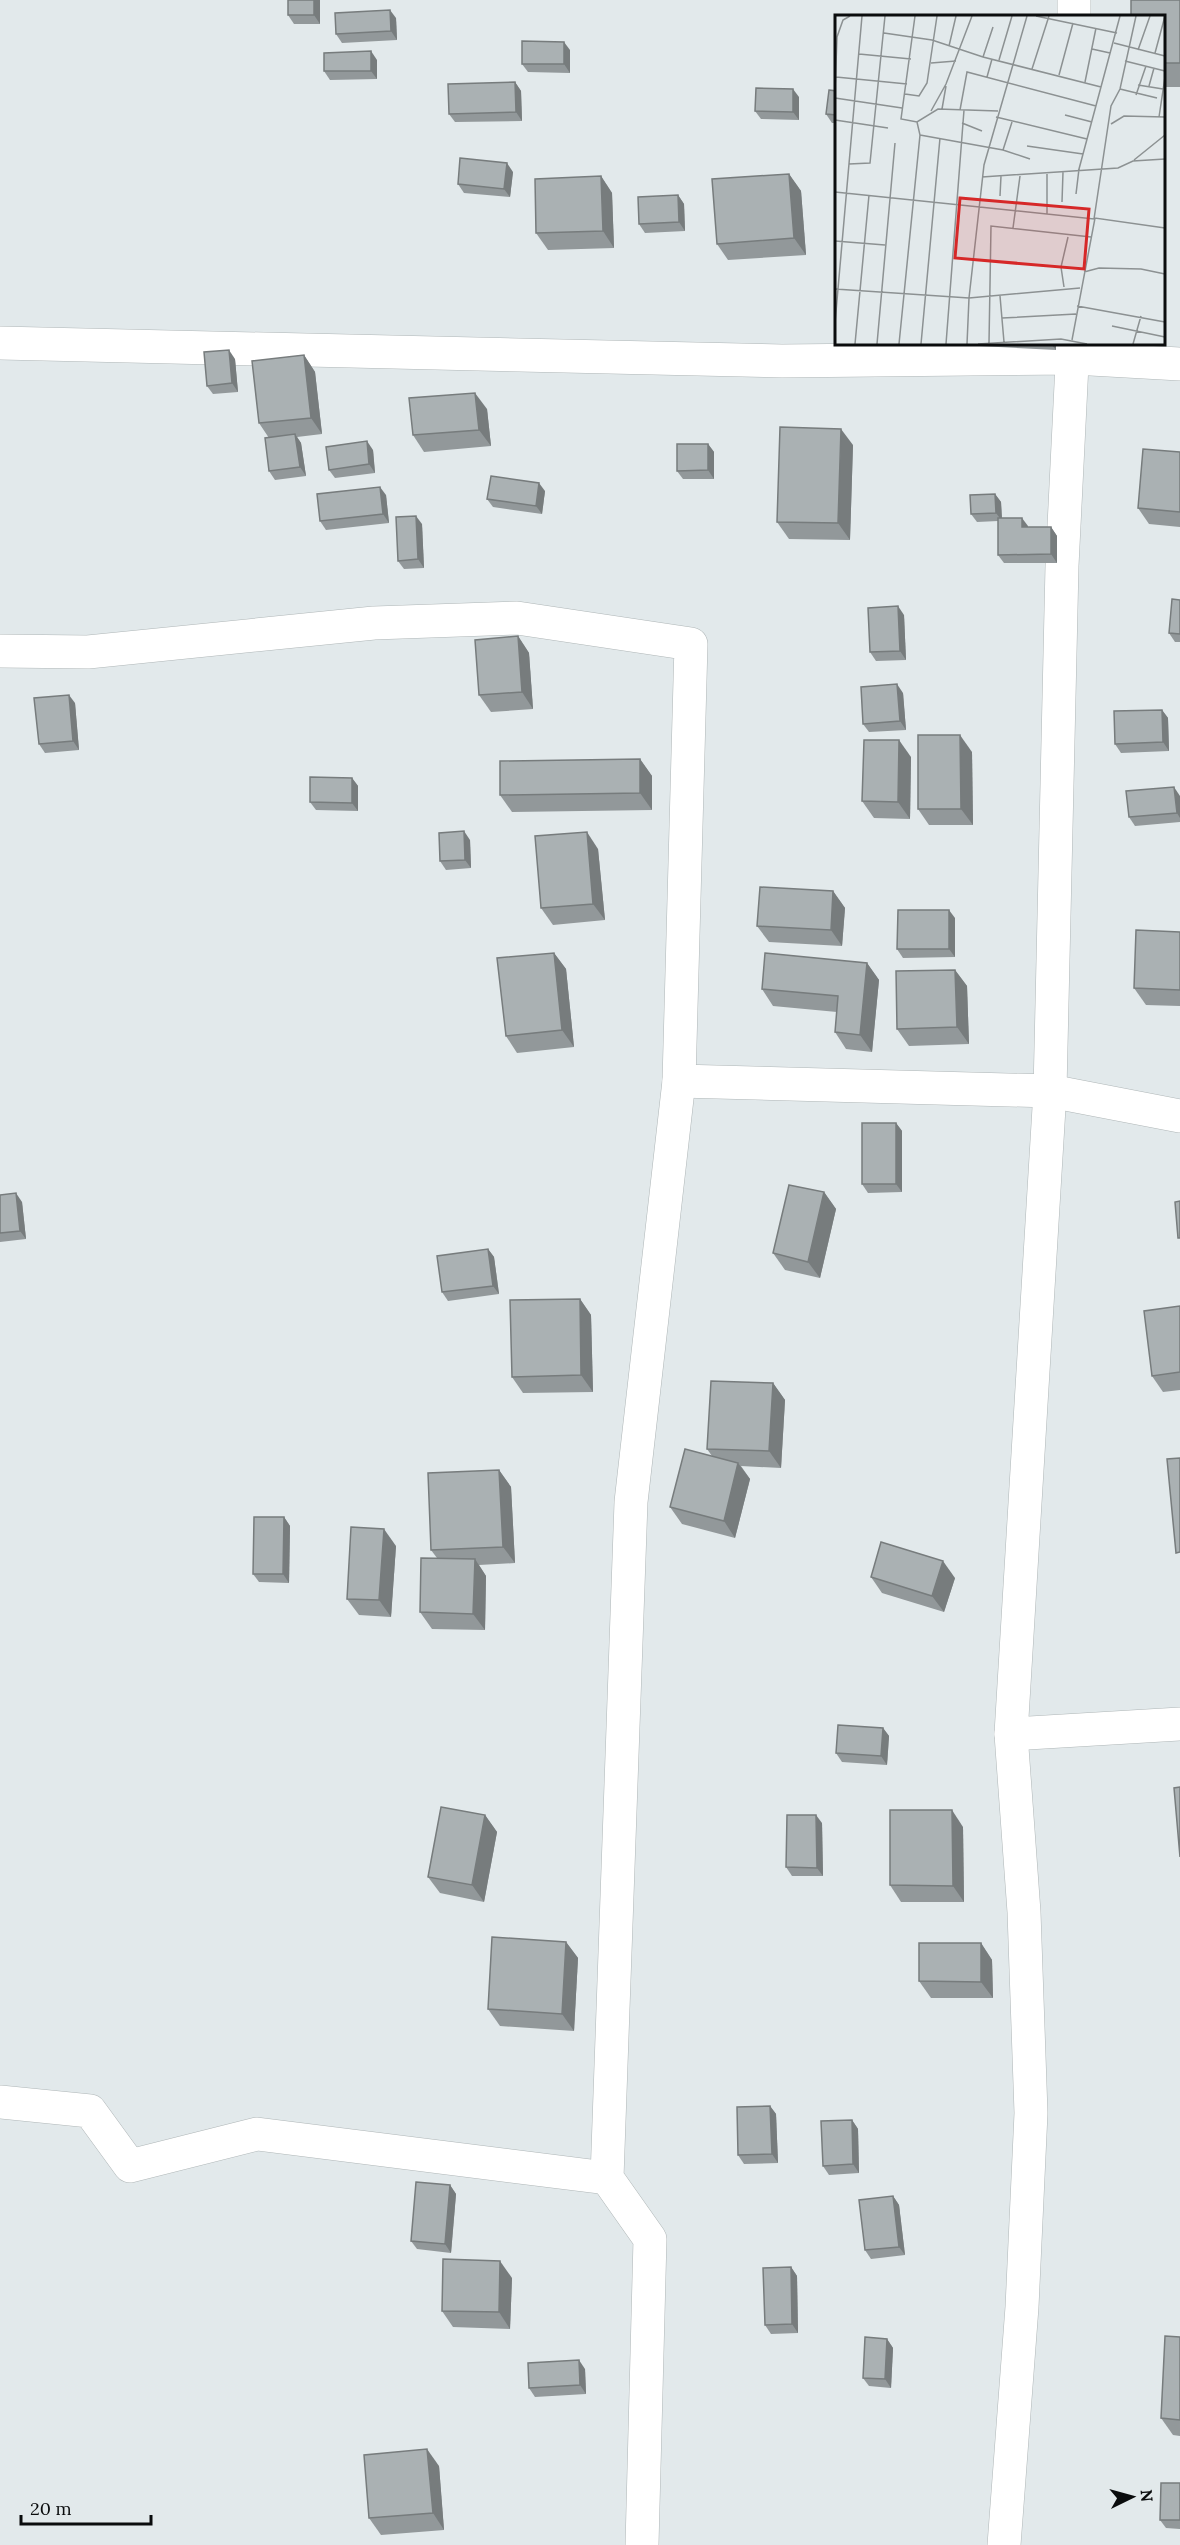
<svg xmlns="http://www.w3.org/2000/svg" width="1180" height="2545" viewBox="0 0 1180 2545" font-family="Lora,serif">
<rect width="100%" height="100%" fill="#e2e9eb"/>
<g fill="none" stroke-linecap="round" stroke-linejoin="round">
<defs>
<g id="street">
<polyline points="1074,16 1074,0"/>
<polyline points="0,343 782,361 1073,358 1180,364"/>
<polyline points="0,651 88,652 374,623 517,618 691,644 679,1081 631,1502 607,2178 650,2239 642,2545"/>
<polyline points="679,1081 1050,1091 1180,1116"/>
<polyline points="1011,1734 1180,1724"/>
<polyline points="0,2102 90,2111 130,2166 257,2134 607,2178"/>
<polyline points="1004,2545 1022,2307 1031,2113 1024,1912 1011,1734 1050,1091 1062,566 1073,344"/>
</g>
</defs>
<use href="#street" stroke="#afb6b7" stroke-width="34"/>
<use href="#street" stroke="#fff" stroke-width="33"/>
</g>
<g fill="#92989a">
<polygon points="320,0 320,24 294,24 288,15"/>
<polygon points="1180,0 1180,87 1164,87 1164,16"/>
<polygon points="396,18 397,40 342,43 336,34"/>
<polygon points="570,50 570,73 528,72 522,64"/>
<polygon points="377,60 377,79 330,80 324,71"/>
<polygon points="515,82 521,91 522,121 455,122 449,114"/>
<polygon points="837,91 837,123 832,123 826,114"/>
<polygon points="799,97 799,120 761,119 755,111"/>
<polygon points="513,172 510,197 464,193 458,184"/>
<polygon points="789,174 801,191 806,255 728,260 717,244"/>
<polygon points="601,176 612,193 614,248 548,250 536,233"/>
<polygon points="678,195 684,204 685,231 645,233 639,224"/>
<polygon points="959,344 1056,344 1056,350 960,345"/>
<polygon points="304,355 315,372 322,434 297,437 301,443 306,476 275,480 269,471 269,438 259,423"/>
<polygon points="235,359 238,392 213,394 207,386"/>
<polygon points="487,409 491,446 424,452 413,435"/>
<polygon points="708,444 714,452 714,479 683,479 677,471"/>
<polygon points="853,445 850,540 789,539 777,522"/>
<polygon points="373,450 375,473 335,478 329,470"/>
<polygon points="1180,452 1180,527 1149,524 1138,508"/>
<polygon points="545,491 542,514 493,507 487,499"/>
<polygon points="995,494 1001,502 1002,518 1028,527 1051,527 1057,536 1057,563 1004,563 998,555 998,521 977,522 971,514"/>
<polygon points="386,495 389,523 326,530 320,521"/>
<polygon points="422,524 424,568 404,569 398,561"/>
<polygon points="1180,600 1180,642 1175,642 1169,633"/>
<polygon points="904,615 906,660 876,661 870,652"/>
<polygon points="518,636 529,653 533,709 491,712 479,695"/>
<polygon points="903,693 906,730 869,732 863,724"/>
<polygon points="75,703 79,750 45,753 39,744"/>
<polygon points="1162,710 1168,718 1169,751 1121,753 1115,744"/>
<polygon points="972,752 973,825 929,825 918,809"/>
<polygon points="911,757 910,819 874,818 862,801"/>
<polygon points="640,759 652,776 652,810 512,812 500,795"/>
<polygon points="352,778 358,786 358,811 316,810 310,802"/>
<polygon points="1180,796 1180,822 1135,826 1129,817"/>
<polygon points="470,840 471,868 446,870 440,861"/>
<polygon points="598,849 605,920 553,925 541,908"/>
<polygon points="833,891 845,908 842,946 769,942 757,926"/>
<polygon points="955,918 955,957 903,958 897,949"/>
<polygon points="1180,932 1180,1006 1146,1005 1134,988"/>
<polygon points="554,953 566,969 574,1047 517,1053 506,1036"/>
<polygon points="867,963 879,980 872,1052 846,1049 835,1032 837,1012 773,1006 762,989"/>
<polygon points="955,970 967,986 969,1044 909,1046 897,1029"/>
<polygon points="896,1123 902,1131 902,1192 868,1193 862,1184"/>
<polygon points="824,1192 836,1209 820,1278 785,1270 773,1253"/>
<polygon points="0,1195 22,1202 26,1239 0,1242"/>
<polygon points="488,1249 494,1257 499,1294 448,1301 442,1292"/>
<polygon points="580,1299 591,1315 593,1392 523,1393 512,1377"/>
<polygon points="1180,1306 1180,1390 1163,1392 1152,1376"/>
<polygon points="773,1383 785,1400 781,1468 741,1466 750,1479 735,1538 682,1524 670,1507 712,1456 707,1449"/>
<polygon points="499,1470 511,1487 515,1563 479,1565 486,1576 485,1630 432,1629 420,1612 437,1558 431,1550"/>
<polygon points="284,1517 290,1526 289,1583 259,1582 253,1574"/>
<polygon points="396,1546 391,1617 359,1615 347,1599"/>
<polygon points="871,1577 955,1578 944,1612 882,1593"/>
<polygon points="883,1728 889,1736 887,1765 842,1762 836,1753"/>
<polygon points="485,1815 497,1832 484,1902 440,1893 428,1877"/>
<polygon points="822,1823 823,1876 792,1876 786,1867"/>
<polygon points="963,1827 964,1902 901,1902 890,1885"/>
<polygon points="566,1942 578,1958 574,2031 500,2026 488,2009"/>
<polygon points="981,1943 992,1960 993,1998 931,1998 919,1981"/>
<polygon points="770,2106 776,2114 778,2163 744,2164 738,2155"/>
<polygon points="852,2120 858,2129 859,2173 829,2175 823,2166"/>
<polygon points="450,2185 456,2194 451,2253 417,2249 411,2241"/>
<polygon points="893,2196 899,2205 905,2255 871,2259 865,2250"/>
<polygon points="791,2267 797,2276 798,2333 771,2334 765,2325"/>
<polygon points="512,2278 510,2329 453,2327 442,2311"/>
<polygon points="1180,2337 1180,2436 1173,2435 1161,2418"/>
<polygon points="887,2339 893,2348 891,2388 869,2386 863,2378"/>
<polygon points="585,2369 586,2394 535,2397 529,2388"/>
<polygon points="439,2466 444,2530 381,2535 369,2518"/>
<polygon points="1180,2483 1180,2529 1166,2528 1160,2520"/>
</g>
<g fill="#777c7d">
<polygon points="314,0 320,0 320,24 314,15"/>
<polygon points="390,10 396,18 397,40 391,31"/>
<polygon points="564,42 570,50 570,73 564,64"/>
<polygon points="371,51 377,60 377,79 371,71"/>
<polygon points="515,82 521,91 522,121 516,112"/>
<polygon points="793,89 799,97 799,120 793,112"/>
<polygon points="507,163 513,172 510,197 504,189"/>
<polygon points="789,174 801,191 806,255 794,238"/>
<polygon points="601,176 612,193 614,248 603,231"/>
<polygon points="678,195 684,204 685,231 679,222"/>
<polygon points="1051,344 1056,344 1056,350"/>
<polygon points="229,350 235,359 238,392 232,383"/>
<polygon points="304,355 315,372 322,434 311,418"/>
<polygon points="475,393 487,409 491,446 479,430"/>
<polygon points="841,429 853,445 850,540 838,523"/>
<polygon points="295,434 301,443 306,476 300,467"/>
<polygon points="367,441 373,450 375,473 369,464"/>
<polygon points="708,444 714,452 714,479 708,470"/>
<polygon points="539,483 545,491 542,514 536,506"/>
<polygon points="380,487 386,495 389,523 383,514"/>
<polygon points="995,494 1001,502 1002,521 996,513"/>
<polygon points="416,516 422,524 424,568 418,559"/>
<polygon points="1022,518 1028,526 1028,535 1022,527"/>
<polygon points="1051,527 1057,536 1057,563 1051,554"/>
<polygon points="898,606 904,615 906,660 900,651"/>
<polygon points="518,636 529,653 533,709 522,692"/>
<polygon points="897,684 903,693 906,730 900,721"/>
<polygon points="69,695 75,703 79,750 73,741"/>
<polygon points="1162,710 1168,718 1169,751 1163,742"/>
<polygon points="960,735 972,752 973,825 961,809"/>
<polygon points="899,740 911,757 910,819 898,802"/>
<polygon points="640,759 652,776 652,810 640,793"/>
<polygon points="352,778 358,786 358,811 352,803"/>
<polygon points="1174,787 1180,796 1180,818 1177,813"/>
<polygon points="464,831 470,840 471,868 465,860"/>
<polygon points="587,832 598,849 605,920 593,904"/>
<polygon points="833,891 845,908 842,946 831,930"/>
<polygon points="949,910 955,918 955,957 949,949"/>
<polygon points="554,953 566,969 574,1047 562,1030"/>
<polygon points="867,963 879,980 872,1052 860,1035"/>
<polygon points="955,970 967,986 969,1044 957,1027"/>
<polygon points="896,1123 902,1131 902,1192 896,1184"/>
<polygon points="824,1192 836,1209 820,1278 808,1262"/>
<polygon points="16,1193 22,1202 26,1239 20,1231"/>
<polygon points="488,1249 494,1257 499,1294 493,1286"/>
<polygon points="580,1299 591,1315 593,1392 581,1375"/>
<polygon points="773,1383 785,1400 781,1468 769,1451"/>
<polygon points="738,1463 750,1479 735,1538 724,1521"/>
<polygon points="499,1470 511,1487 515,1563 503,1547"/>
<polygon points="284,1517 290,1526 289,1583 283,1574"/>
<polygon points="384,1529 396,1546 391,1617 379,1600"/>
<polygon points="475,1559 486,1576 485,1630 473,1614"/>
<polygon points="943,1561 955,1578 944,1612 932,1596"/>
<polygon points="883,1728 889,1736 887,1765 881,1756"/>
<polygon points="952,1810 963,1827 964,1902 953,1886"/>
<polygon points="485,1815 497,1832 484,1902 472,1885"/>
<polygon points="816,1815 822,1823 823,1876 817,1868"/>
<polygon points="566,1942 578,1958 574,2031 562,2014"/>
<polygon points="981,1943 992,1960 993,1998 981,1982"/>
<polygon points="770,2106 776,2114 778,2163 772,2154"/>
<polygon points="852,2120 858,2129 859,2173 853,2164"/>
<polygon points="450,2185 456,2194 451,2253 445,2244"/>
<polygon points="893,2196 899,2205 905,2255 899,2247"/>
<polygon points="500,2261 512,2278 510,2329 499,2312"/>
<polygon points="791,2267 797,2276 798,2333 792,2324"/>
<polygon points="887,2339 893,2348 891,2388 885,2379"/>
<polygon points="579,2360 585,2369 586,2394 580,2385"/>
<polygon points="427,2449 439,2466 444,2530 433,2513"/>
</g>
<g fill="#aab1b3" stroke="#777c7d" stroke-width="1.5">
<rect x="288" y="0" width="26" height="15"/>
<polygon points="1131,0 1180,0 1180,63 1164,63 1164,16 1131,16"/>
<polygon points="390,10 391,31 336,34 335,13"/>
<polygon points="522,41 564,42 564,64 522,64"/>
<polygon points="371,51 371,71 324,71 324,53"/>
<polygon points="515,82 516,112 449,114 448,84"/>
<polygon points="756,88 793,89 793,112 755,111"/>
<polygon points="829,90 837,91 837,115 826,114"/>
<polygon points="460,158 507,163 504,189 458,184"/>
<polygon points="789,174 794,238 717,244 712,179"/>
<polygon points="601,176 603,231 536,233 535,179"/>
<polygon points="678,195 679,222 639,224 638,197"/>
<polygon points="229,350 232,383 207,386 204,352"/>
<polygon points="304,355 311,418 259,423 252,361"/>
<polygon points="475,393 479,430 413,435 409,398"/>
<polygon points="780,427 841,429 838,523 777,522"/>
<polygon points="295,434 300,467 269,471 265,438"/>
<polygon points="367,441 369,464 329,470 326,447"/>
<polygon points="677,444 708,444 708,470 677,471"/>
<polygon points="1143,449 1180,452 1180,512 1138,508"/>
<polygon points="491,476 539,483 536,506 487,499"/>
<polygon points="380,487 383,514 320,521 317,494"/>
<polygon points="995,494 996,513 971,514 970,495"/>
<polygon points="416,516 418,559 398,561 396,517"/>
<polygon points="998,518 1022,518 1022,527 1051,527 1051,554 998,555"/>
<polygon points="1172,599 1180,600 1180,634 1169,633"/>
<polygon points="898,606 900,651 870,652 868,608"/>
<polygon points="518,636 522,692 479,695 475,640"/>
<polygon points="897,684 900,721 863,724 861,687"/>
<polygon points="69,695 73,741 39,744 34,698"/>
<polygon points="1162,710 1163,742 1115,744 1114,711"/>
<polygon points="918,735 960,735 961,809 918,809"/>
<polygon points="864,740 899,740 898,802 862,801"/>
<polygon points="640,759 640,793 500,795 500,761"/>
<polygon points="310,777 352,778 352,803 310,802"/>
<polygon points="1174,787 1177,813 1129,817 1126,791"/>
<polygon points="464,831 465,860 440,861 439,833"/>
<polygon points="587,832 593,904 541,908 535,836"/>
<polygon points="760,887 833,891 831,930 757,926"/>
<polygon points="898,910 949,910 949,949 897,949"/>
<polygon points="1136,930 1180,932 1180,990 1134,988"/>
<polygon points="554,953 562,1030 506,1036 497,958"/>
<polygon points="765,953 867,963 860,1035 835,1032 838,996 762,989"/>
<polygon points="955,970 957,1027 897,1029 896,971"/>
<rect x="862" y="1123" width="34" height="61"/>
<polygon points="789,1185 824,1192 808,1262 773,1253"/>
<polygon points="16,1193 20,1231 0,1233 0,1195"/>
<polygon points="1180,1201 1180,1238 1178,1238 1175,1202"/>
<polygon points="488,1249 493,1286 442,1292 437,1256"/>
<polygon points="580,1299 581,1375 512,1377 510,1300"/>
<polygon points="1180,1306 1180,1372 1152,1376 1144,1311"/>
<polygon points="711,1381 773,1383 769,1451 707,1449"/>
<polygon points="685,1449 738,1463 724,1521 670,1507"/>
<polygon points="1180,1458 1180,1552 1176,1553 1167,1459"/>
<polygon points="499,1470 503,1547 431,1550 428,1473"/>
<polygon points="254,1517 284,1517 283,1574 253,1574"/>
<polygon points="351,1527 384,1529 379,1600 347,1599"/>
<polygon points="881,1542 943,1561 932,1596 871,1577"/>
<polygon points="421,1558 475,1559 473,1614 420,1612"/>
<polygon points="838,1725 883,1728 881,1756 836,1753"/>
<polygon points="1180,1787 1180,1857 1174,1788"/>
<polygon points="441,1807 485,1815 472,1885 428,1877"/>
<polygon points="890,1810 952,1810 953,1886 890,1885"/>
<polygon points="787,1815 816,1815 817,1868 786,1867"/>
<polygon points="492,1937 566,1942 562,2014 488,2009"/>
<polygon points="919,1943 981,1943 981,1982 919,1981"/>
<polygon points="770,2106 772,2154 738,2155 737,2107"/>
<polygon points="852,2120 853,2164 823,2166 821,2121"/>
<polygon points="416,2182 450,2185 445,2244 411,2241"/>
<polygon points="893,2196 899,2247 865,2250 859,2200"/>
<polygon points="443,2259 500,2261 499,2312 442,2311"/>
<polygon points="791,2267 792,2324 765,2325 763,2268"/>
<polygon points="1165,2336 1180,2337 1180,2420 1161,2418"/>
<polygon points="865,2337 887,2339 885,2379 863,2378"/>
<polygon points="579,2360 580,2385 529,2388 528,2363"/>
<polygon points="427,2449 433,2513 369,2518 364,2455"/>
<polygon points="1161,2483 1180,2483 1180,2520 1160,2520"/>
</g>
<g transform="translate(835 15)">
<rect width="330" height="330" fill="#e2e9eb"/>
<path fill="none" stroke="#8c9192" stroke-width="1.5" d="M80 1 66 104 82 107 103 94 163 96M201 1 282 18M49 18 97 25 148 42 266 72M279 28 330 41M114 31 121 1M257 34 275 38M303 35 315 1M320 38 330 1M24 39 76 44M148 42 158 12M164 45 177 1M290 46 330 56M96 48 121 46M197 54 214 1M224 60 238 8M1 62 72 69M152 62 157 44M250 67 261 13M303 70 328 74M314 71 319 53M285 74 322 83M0 76 2 22 8 5 15 1M70 79 84 81 92 68 102 1M301 80 311 51M0 83 67 93M107 94 111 71M125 95 132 57 261 91M96 96 111 69 137 1M230 100 257 107M161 102 252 124M324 102 330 62M0 105 53 113M127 108 147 116M276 109 289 101 330 102M85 120 168 135 195 144M192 131 248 139M168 135 177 107M299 145 330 120M14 149 35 148 50 1M212 159V199M147 162 283 153 298 146 330 144M0 177 259 204 276 91 285 74 301 1M241 179 244 154 285 1M165 181 166 161M227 187 228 157M178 213 185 161M0 226 50 230M249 257 264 253 306 254 330 259M229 272 226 252 233 222M0 274 134 283 245 273M165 281 169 327M242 291 330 307M167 303 241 299M0 308 27 1M277 311 330 322M237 325 260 203 330 213M154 328 156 211 256 222M20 329 34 180M42 329 60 128M64 329 85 120 82 107M86 329 105 123M111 329 129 95M132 329 134 283 149 150 192 1M143 329 226 324 252 329M298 329 306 301"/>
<path fill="#d62828" fill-opacity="0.15" stroke="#d62828" stroke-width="3" d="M125 183 254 194 249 254 120 243Z"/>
<rect width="330" height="330" fill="none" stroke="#0a0c0d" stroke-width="3"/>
</g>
<g transform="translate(1132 2497) rotate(85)" stroke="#e2e9eb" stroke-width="4.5" paint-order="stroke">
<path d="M0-4.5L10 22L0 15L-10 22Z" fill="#0a0c0d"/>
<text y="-9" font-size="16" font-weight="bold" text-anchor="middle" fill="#0a0c0d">N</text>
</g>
<path d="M21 2515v9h130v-9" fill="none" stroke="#0a0c0d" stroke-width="3"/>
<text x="30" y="2515" font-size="18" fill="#0a0c0d" stroke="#e2e9eb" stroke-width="4.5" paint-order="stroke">20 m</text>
</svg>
